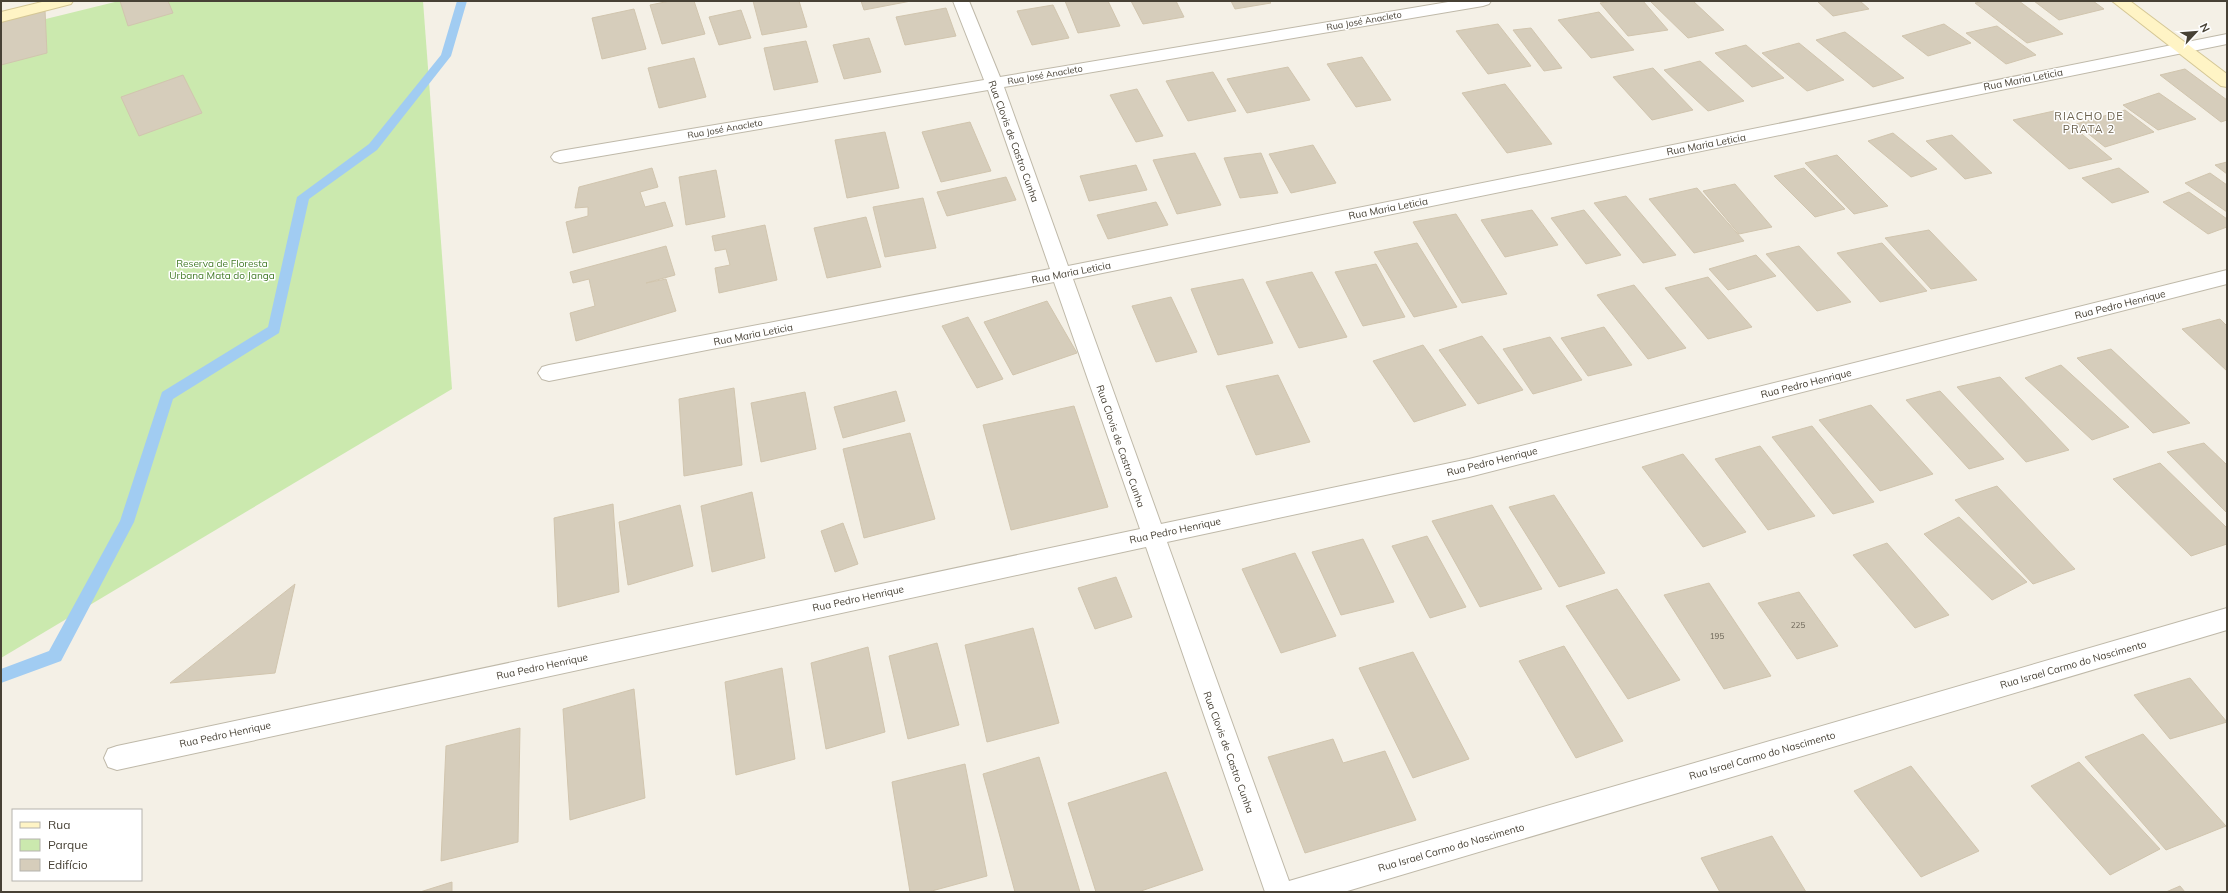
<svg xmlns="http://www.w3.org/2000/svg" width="2228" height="893" viewBox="0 0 2228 893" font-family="Mulish,sans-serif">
<rect width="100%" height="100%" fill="#f4f0e6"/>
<polygon fill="#cbe9ae" points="119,1 423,1 452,389 1,658 1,30"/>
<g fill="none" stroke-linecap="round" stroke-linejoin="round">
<polygon fill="#a1ccf2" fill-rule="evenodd" points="457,1 467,1 451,56 377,150 309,199 279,333 173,399 134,522 61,661 1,683 1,669 49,651 120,521 162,392 268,327 297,197 369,144 441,55"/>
</g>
<g fill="#d6cdbb" stroke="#d1c5ae">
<polygon points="120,1 168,1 173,13 128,26"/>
<polygon points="670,1 694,1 705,34 662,44 650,5"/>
<polygon points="753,1 799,1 807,27 762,35"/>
<polygon points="861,1 911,1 864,10"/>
<polygon points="1065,1 1108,1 1120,26 1078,33"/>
<polygon points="1131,1 1176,1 1184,17 1143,24"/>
<polygon points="1231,1 1269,1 1271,3 1235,9"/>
<polygon points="1612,1 1643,1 1668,30 1628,36 1600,3"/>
<polygon points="1650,1 1693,1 1724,30 1688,38"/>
<polygon points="1817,1 1860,1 1869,9 1833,16"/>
<polygon points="1985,1 2019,1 2063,34 2027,43 1975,3"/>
<polygon points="2034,1 2093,1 2104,9 2059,20"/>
<polygon points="1053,5 1069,38 1032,45 1017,11"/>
<polygon points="946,8 956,36 905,45 896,17"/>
<polygon points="634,9 646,49 602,59 592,18"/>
<polygon points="45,10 47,53 1,65 1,21"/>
<polygon points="741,10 751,38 719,45 709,17"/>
<polygon points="1599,12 1634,50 1591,58 1558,20"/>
<polygon points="1498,24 1531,66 1488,74 1456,31"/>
<polygon points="1944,24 1971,43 1928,56 1902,36"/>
<polygon points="1997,26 2036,55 2006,64 1966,33"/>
<polygon points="1531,28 1562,68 1544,71 1513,30"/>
<polygon points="1845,32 1904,78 1873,87 1816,40"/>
<polygon points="869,38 881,72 844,79 833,45"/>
<polygon points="806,41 818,82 774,90 764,48"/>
<polygon points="1799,43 1844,80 1807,91 1762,53"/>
<polygon points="1746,45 1784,78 1752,87 1715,53"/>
<polygon points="1362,57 1391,100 1356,107 1327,64"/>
<polygon points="694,58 706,97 659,108 648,68"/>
<polygon points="1700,61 1744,101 1708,111 1664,70"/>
<polygon points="1288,67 1310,100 1247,113 1227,79"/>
<polygon points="1653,68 1693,110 1652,120 1613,77"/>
<polygon points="2185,69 2227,100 2227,120 2221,122 2160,75"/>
<polygon points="1213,72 1236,111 1188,121 1166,81"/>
<polygon points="183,75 202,113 139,136 121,97"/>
<polygon points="1505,84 1552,144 1507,153 1462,93"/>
<polygon points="1137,89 1163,136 1136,142 1110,95"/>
<polygon points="2159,93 2196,119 2158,130 2123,105"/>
<polygon points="2125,110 2154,132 2105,147 2076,124"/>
<polygon points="2054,111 2112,159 2069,169 2013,120"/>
<polygon points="970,122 991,171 941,182 922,132"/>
<polygon points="885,132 899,188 847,198 835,140"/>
<polygon points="1893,133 1937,169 1911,177 1868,141"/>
<polygon points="1952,135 1992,173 1965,179 1926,141"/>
<polygon points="1313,145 1336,183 1291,193 1269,154"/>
<polygon points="1195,153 1221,205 1177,214 1153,160"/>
<polygon points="1261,153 1278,193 1240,198 1224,158"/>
<polygon points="1837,155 1888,206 1854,214 1805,163"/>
<polygon points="2227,162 2227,174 2215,165"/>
<polygon points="1136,165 1147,190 1089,201 1080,176"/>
<polygon points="652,168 658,187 640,192 645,207 665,202 673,226 573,253 566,222 588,216 588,207 575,208 579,187"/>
<polygon points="1804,168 1845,209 1815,217 1774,176"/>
<polygon points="2119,168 2149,192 2112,203 2082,178"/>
<polygon points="716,170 725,217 686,225 679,177"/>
<polygon points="2210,173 2227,185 2227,212 2185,183"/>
<polygon points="1006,177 1016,200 947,216 937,192"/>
<polygon points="1735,184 1772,227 1739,234 1703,191"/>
<polygon points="1697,188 1744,241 1694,253 1649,199"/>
<polygon points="2189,192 2227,219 2227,227 2208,234 2163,202"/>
<polygon points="1626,196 1676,255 1643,263 1594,203"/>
<polygon points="923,198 936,248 885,257 873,207"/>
<polygon points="1156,202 1168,225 1108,239 1097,215"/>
<polygon points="1532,210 1558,245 1505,257 1481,220"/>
<polygon points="1584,210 1621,255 1586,264 1551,218"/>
<polygon points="1456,214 1507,294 1462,303 1413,222"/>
<polygon points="866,217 881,267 827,278 814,228"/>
<polygon points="765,225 777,280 719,293 715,268 730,265 726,249 715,251 712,236"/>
<polygon points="1929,230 1977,280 1931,289 1885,238"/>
<polygon points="1417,243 1457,307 1414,317 1374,252"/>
<polygon points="1882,243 1927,291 1880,302 1837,253"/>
<polygon points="666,246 675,275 646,283 666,279 676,311 576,341 570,313 595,306 589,279 573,283 570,272"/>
<polygon points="1799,246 1851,302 1817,311 1766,254"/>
<polygon points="1756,255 1776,276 1728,290 1709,269"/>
<polygon points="1376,264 1405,317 1363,326 1335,272"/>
<polygon points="1312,272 1347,337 1299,348 1266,282"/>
<polygon points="1708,277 1752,327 1708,339 1665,288"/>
<polygon points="1243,279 1273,343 1218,355 1191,289"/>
<polygon points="1634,285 1686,348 1648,359 1597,295"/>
<polygon points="1171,297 1197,352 1156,362 1132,306"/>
<polygon points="1047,301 1077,353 1013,375 984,322"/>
<polygon points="968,317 1003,379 977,388 942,326"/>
<polygon points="2220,319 2227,326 2227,371 2182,329"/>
<polygon points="1604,327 1632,365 1588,376 1561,338"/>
<polygon points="1482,336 1523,390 1478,404 1439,350"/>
<polygon points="1550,337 1582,380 1533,394 1503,349"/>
<polygon points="1423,345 1466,405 1414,422 1373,361"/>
<polygon points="2111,349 2190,423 2153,433 2077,358"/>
<polygon points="2061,365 2129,427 2092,440 2025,378"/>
<polygon points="1278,375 1310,442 1256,455 1226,386"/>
<polygon points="2000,377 2069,450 2026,462 1957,387"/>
<polygon points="734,388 742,465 684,476 679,399"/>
<polygon points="896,391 905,421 843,438 834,407"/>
<polygon points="1940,391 2004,459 1969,469 1906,400"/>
<polygon points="805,392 816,449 761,462 751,403"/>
<polygon points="1871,405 1933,474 1880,491 1819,420"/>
<polygon points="1074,406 1108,507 1011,530 983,425"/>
<polygon points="1812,426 1874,502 1833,514 1772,437"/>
<polygon points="910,433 935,519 864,538 843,449"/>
<polygon points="2204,443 2227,465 2227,513 2167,452"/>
<polygon points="1760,446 1815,516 1768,530 1715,459"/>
<polygon points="1683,454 1746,532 1703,547 1642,467"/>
<polygon points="2160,463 2227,528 2227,544 2191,556 2113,479"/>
<polygon points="1997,486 2075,569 2033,584 1955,500"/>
<polygon points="752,492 765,558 712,572 701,506"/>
<polygon points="1554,495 1605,573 1559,587 1509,507"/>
<polygon points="613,504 619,592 558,607 554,518"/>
<polygon points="680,505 693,566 628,585 619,522"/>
<polygon points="1492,505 1542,589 1480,607 1432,521"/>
<polygon points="1959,517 2027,582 1992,600 1924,534"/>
<polygon points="843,523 858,564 835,572 821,531"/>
<polygon points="1427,536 1466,607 1430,618 1392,546"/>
<polygon points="1363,539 1394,602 1341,615 1312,552"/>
<polygon points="1887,543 1949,615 1915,628 1853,555"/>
<polygon points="1295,553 1336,636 1281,653 1242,569"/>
<polygon points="1116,577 1132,617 1095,629 1078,588"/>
<polygon points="1709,583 1771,676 1724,689 1664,595"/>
<polygon points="295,584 275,673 170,683"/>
<polygon points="1617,589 1680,680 1628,699 1566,606"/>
<polygon points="1799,592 1838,646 1797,659 1758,603"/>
<polygon points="1033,628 1059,723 987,742 965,645"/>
<polygon points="937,643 959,725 908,739 889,656"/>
<polygon points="1564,646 1623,741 1576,758 1519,661"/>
<polygon points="868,647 885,732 826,749 811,663"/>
<polygon points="1413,652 1469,759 1413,778 1359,668"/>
<polygon points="782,668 795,759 736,775 725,682"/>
<polygon points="2190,678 2227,722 2170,739 2134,695"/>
<polygon points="634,689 645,798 570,820 563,709"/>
<polygon points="520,728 518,842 441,861 446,746"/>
<polygon points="2143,734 2226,826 2166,850 2085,757"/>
<polygon points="1333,739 1343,763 1385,751 1416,820 1305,853 1268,757"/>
<polygon points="1039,757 1080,892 1015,892 983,774"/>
<polygon points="2079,762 2160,849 2110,875 2031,786"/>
<polygon points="965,764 987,876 928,892 910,892 892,782"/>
<polygon points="1911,766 1979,851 1921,877 1854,791"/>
<polygon points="1166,772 1203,870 1138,892 1096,892 1068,803"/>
<polygon points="1772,836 1806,892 1720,892 1701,858"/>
<polygon points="452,882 452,892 420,892"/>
<polygon points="2180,886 2185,892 2166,892"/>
</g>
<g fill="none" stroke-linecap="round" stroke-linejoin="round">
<defs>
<polygon id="street" points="953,1 969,1 1000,77 1454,1 1491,1 1489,4 1483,6 1004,87 1068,266 2227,34 2227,44 1073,279 1161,524 1469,459 2227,270 2227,284 1469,477 1167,542 1289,881 2227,608 2227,630 1344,892 1265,892 1146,547 117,770 108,767 104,758 108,749 117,746 1140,529 1054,282 549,381 542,379 538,373 542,367 549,365 1050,269 988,90 560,163 554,161 551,157 554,153 560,151 984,80"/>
<g id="secondary">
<polygon points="46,1 73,1 71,4 1,22 1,12"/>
<polygon points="2112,1 2130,1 2227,74 2227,87 2221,86"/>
</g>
</defs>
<use href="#street" stroke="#bfb9a9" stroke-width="2"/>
<use href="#secondary" stroke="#d5c795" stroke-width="2"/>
<use href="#street" fill="#fff" fill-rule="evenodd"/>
<use href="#secondary" fill="#fff4c5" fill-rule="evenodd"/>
</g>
<g text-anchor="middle" stroke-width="3" stroke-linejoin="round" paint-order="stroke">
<g font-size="8" fill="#6b6456">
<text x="1798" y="628">225</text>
<text x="1717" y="639">195</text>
</g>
<g font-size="9" fill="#474135" stroke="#fff">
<text transform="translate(1364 21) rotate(-10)" y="3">Rua José Anacleto</text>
<text transform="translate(1045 75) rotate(-10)" y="3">Rua José Anacleto</text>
<text transform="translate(725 129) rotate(-10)" y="3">Rua José Anacleto</text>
</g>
<g font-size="10" fill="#474135" stroke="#fff">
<text transform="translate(2023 79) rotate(-11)" y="4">Rua Maria Leticia</text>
<text transform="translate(1014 141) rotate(70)" y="4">Rua Clovis de Castro Cunha</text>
<text transform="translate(1706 144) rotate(-11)" y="4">Rua Maria Leticia</text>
<text transform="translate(1388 208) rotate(-11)" y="4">Rua Maria Leticia</text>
<text transform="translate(1071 272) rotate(-11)" y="4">Rua Maria Leticia</text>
<text transform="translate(2120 304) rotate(-14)" y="4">Rua Pedro Henrique</text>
<text transform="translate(753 334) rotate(-11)" y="4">Rua Maria Leticia</text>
<text transform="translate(1806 383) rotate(-14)" y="4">Rua Pedro Henrique</text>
<text transform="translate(1121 446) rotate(71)" y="4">Rua Clovis de Castro Cunha</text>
<text transform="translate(1492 461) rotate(-14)" y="4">Rua Pedro Henrique</text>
<text transform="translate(1175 530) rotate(-12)" y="4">Rua Pedro Henrique</text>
<text transform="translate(858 598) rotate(-12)" y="4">Rua Pedro Henrique</text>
<text transform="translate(2073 664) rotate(-16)" y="4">Rua Israel Carmo do Nascimento</text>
<text transform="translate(542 666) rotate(-12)" y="4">Rua Pedro Henrique</text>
<text transform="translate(225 734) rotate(-12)" y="4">Rua Pedro Henrique</text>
<text transform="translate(1229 752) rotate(70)" y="4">Rua Clovis de Castro Cunha</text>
<text transform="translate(1762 755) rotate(-16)" y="4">Rua Israel Carmo do Nascimento</text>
<text transform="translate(1451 847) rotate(-16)" y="4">Rua Israel Carmo do Nascimento</text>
</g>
<g font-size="10" fill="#427a27" stroke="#fff">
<text x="222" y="267">Reserva de Floresta<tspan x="222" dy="12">Urbana Mata do Janga</tspan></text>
</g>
<g font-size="11" letter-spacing="1" fill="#6a604c" stroke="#fff">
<text x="2089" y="120">RIACHO DE<tspan x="2089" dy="13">PRATA 2</tspan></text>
</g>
</g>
<rect width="2228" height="893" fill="none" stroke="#474135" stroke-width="4"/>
<rect x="12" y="809" width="130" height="72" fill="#ffffff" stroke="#b5b3ae"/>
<rect x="20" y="822" width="20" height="6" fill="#fff4c5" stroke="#b5b3ae"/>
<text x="48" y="829" font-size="12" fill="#474135">Rua</text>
<rect x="20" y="839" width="20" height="12" fill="#cbe9ae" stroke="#b5b3ae"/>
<text x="48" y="849" font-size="12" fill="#474135">Parque</text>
<rect x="20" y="859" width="20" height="12" fill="#d6cdbb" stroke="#b5b3ae"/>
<text x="48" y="869" font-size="12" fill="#474135">Edifício</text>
<g transform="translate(2196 32) rotate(64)" stroke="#ffffff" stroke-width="3" paint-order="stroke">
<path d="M0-3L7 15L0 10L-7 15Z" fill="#474135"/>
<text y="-6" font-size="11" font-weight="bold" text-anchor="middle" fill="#474135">N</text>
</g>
</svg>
